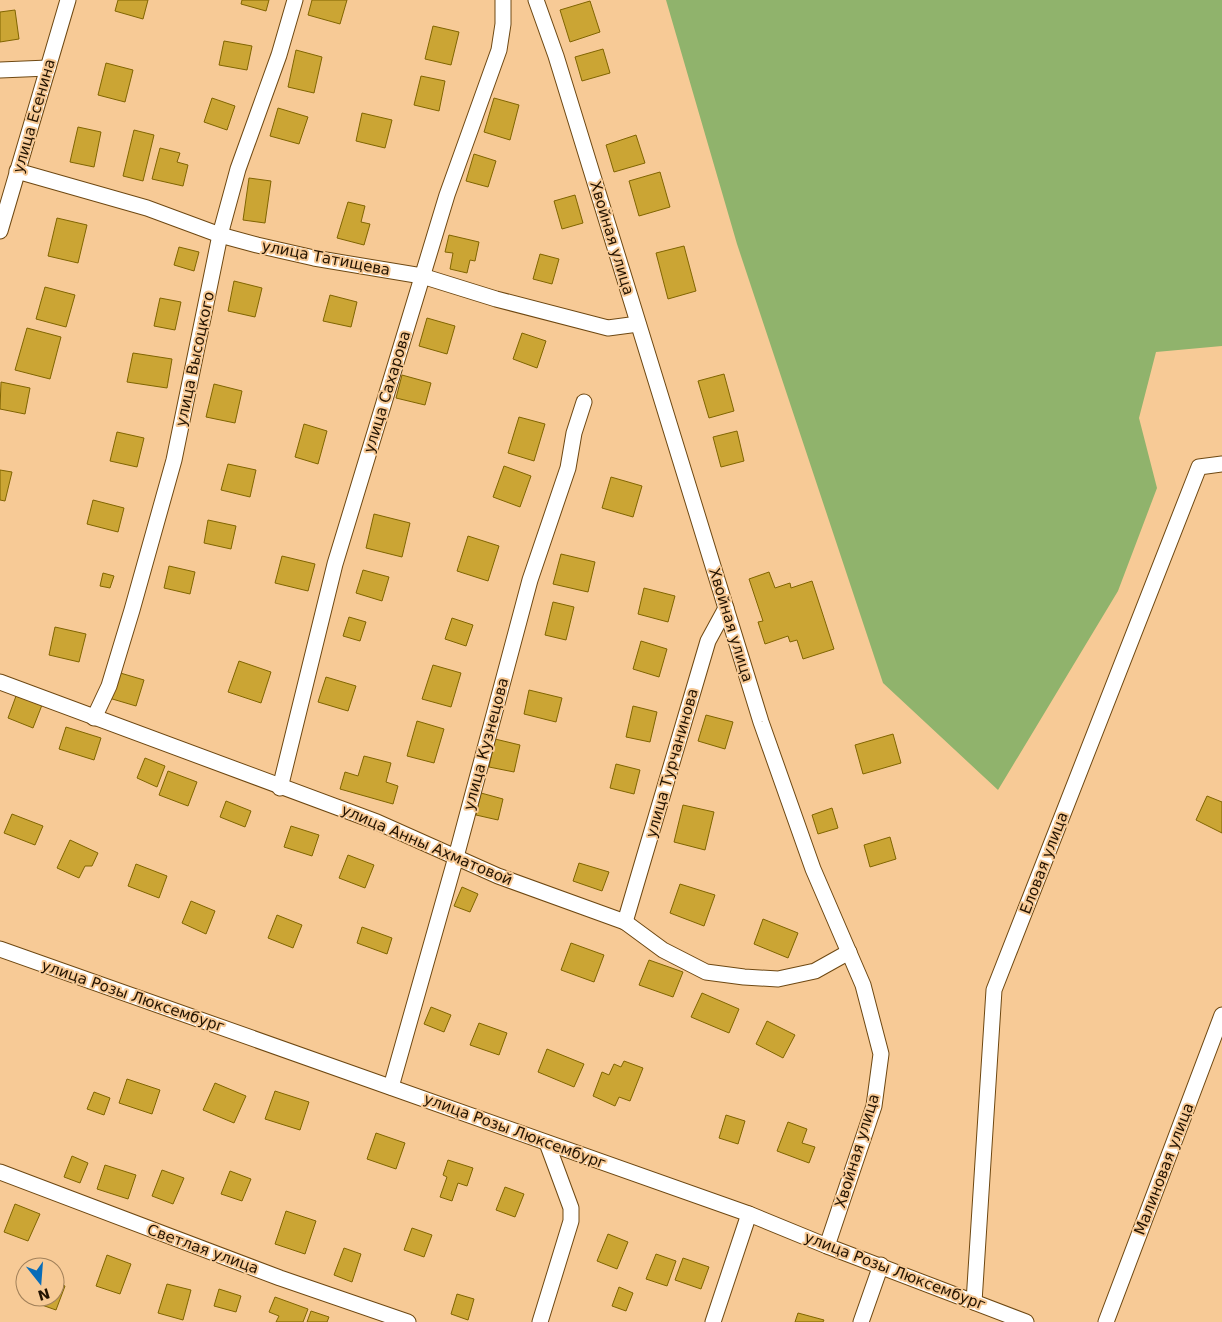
<svg xmlns="http://www.w3.org/2000/svg" width="1222" height="1322" viewBox="0 0 1222 1322" font-family="'DejaVu Sans',sans-serif">
<rect width="100%" height="100%" fill="#f7ca96"/>
<polygon fill="#90b36c" points="666,0 1222,0 1222,346 1156,352 1139,418 1157,488 1118,591 998,790 883,683 737,244"/>
<g fill="#cba534" stroke="#806501">
<polygon points="118,0 148,0 143,19 115,11"/>
<polygon points="242,0 269,0 266,11 241,4"/>
<polygon points="312,0 347,0 340,24 308,15"/>
<polygon points="590,1 600,32 570,42 560,10"/>
<polygon points="15,10 19,39 0,42 0,12"/>
<polygon points="433,26 459,32 451,65 425,59"/>
<polygon points="224,41 252,46 247,70 219,65"/>
<polygon points="603,49 610,73 582,81 575,57"/>
<polygon points="296,50 322,57 314,93 288,87"/>
<polygon points="106,63 133,70 125,102 98,95"/>
<polygon points="421,76 445,81 439,111 414,105"/>
<polygon points="212,98 235,106 227,130 204,122"/>
<polygon points="494,98 519,105 510,140 484,132"/>
<polygon points="278,108 308,117 299,144 270,136"/>
<polygon points="362,113 392,120 385,148 356,141"/>
<polygon points="78,127 101,132 94,167 70,162"/>
<polygon points="134,130 154,135 143,181 123,176"/>
<polygon points="636,135 645,163 614,172 606,145"/>
<polygon points="160,148 180,153 177,162 188,165 183,186 152,179"/>
<polygon points="474,154 496,161 488,187 466,181"/>
<polygon points="660,172 670,207 639,216 629,181"/>
<polygon points="249,178 271,181 265,223 243,220"/>
<polygon points="575,195 583,223 562,229 554,201"/>
<polygon points="348,202 365,206 361,222 370,224 364,245 337,238"/>
<polygon points="57,218 87,225 78,263 48,256"/>
<polygon points="449,235 479,242 475,261 470,260 467,273 450,269 453,253 445,252"/>
<polygon points="684,246 696,291 668,299 656,253"/>
<polygon points="179,247 199,252 194,271 174,265"/>
<polygon points="540,254 559,259 552,284 533,279"/>
<polygon points="234,281 262,288 255,317 228,311"/>
<polygon points="45,287 75,295 66,327 36,319"/>
<polygon points="330,295 357,302 351,327 323,321"/>
<polygon points="160,298 181,302 175,330 154,326"/>
<polygon points="427,318 455,326 447,354 419,346"/>
<polygon points="27,328 61,337 50,379 15,370"/>
<polygon points="522,333 546,341 537,368 513,359"/>
<polygon points="133,353 172,359 167,388 127,382"/>
<polygon points="724,374 734,411 709,418 698,381"/>
<polygon points="402,375 431,383 425,405 396,398"/>
<polygon points="1,382 30,388 25,414 0,409"/>
<polygon points="214,384 242,391 235,423 206,417"/>
<polygon points="519,417 545,424 534,461 508,453"/>
<polygon points="304,424 327,431 318,464 295,457"/>
<polygon points="737,431 744,461 721,467 713,437"/>
<polygon points="117,432 144,438 137,467 110,461"/>
<polygon points="228,464 256,470 250,497 221,490"/>
<polygon points="504,466 531,476 520,507 493,497"/>
<polygon points="0,470 12,472 5,501 0,500"/>
<polygon points="611,477 642,486 633,517 602,508"/>
<polygon points="93,500 124,508 118,532 87,524"/>
<polygon points="374,514 410,523 402,557 366,548"/>
<polygon points="208,520 236,526 231,549 204,543"/>
<polygon points="468,536 499,546 488,581 457,571"/>
<polygon points="561,554 595,562 588,592 553,584"/>
<polygon points="282,556 315,564 308,591 275,583"/>
<polygon points="169,566 195,572 190,594 164,588"/>
<polygon points="363,570 389,577 382,601 356,593"/>
<polygon points="769,572 775,588 790,583 791,588 812,581 834,649 803,659 797,640 790,642 788,636 765,644 758,622 763,621 749,579"/>
<polygon points="103,573 114,576 110,588 100,586"/>
<polygon points="644,588 675,596 668,622 638,614"/>
<polygon points="553,602 574,607 566,640 545,635"/>
<polygon points="349,617 366,622 360,641 343,636"/>
<polygon points="452,618 473,625 466,646 445,639"/>
<polygon points="55,627 86,634 79,662 49,655"/>
<polygon points="641,641 667,649 659,677 633,669"/>
<polygon points="239,661 271,672 261,703 228,692"/>
<polygon points="433,665 461,673 451,707 422,699"/>
<polygon points="117,672 144,680 136,706 109,698"/>
<polygon points="326,677 356,686 348,711 318,702"/>
<polygon points="529,690 562,698 556,722 524,714"/>
<polygon points="16,696 42,705 33,728 8,718"/>
<polygon points="633,706 657,712 650,742 626,737"/>
<polygon points="706,715 733,722 725,749 698,741"/>
<polygon points="417,721 444,729 434,763 407,756"/>
<polygon points="66,727 101,738 94,760 59,749"/>
<polygon points="893,734 901,763 863,774 855,745"/>
<polygon points="495,739 520,745 514,772 489,767"/>
<polygon points="364,756 391,763 386,782 398,786 393,804 340,789 345,772 358,776"/>
<polygon points="145,758 165,766 157,787 137,778"/>
<polygon points="616,764 640,770 634,794 610,788"/>
<polygon points="168,771 197,782 188,806 159,795"/>
<polygon points="481,793 503,799 498,820 476,815"/>
<polygon points="1207,796 1222,802 1222,833 1196,820"/>
<polygon points="226,801 251,811 245,827 220,817"/>
<polygon points="683,805 714,812 705,850 674,842"/>
<polygon points="832,808 838,828 818,834 812,815"/>
<polygon points="12,814 43,826 35,845 4,833"/>
<polygon points="291,826 319,835 312,856 284,847"/>
<polygon points="890,837 896,859 870,867 864,845"/>
<polygon points="70,840 98,853 92,866 85,866 79,878 57,868"/>
<polygon points="348,855 374,865 365,888 339,878"/>
<polygon points="579,863 609,872 602,891 573,881"/>
<polygon points="136,864 167,876 159,898 128,886"/>
<polygon points="680,884 715,895 704,926 670,913"/>
<polygon points="462,887 478,894 470,912 454,906"/>
<polygon points="191,901 215,911 206,934 182,923"/>
<polygon points="277,915 302,925 293,948 268,938"/>
<polygon points="763,919 798,933 788,958 754,944"/>
<polygon points="362,927 392,938 387,954 357,943"/>
<polygon points="571,943 604,955 594,982 561,970"/>
<polygon points="649,960 683,972 673,997 639,985"/>
<polygon points="702,993 739,1009 729,1033 691,1017"/>
<polygon points="431,1007 451,1015 444,1032 424,1024"/>
<polygon points="767,1021 795,1035 783,1058 756,1044"/>
<polygon points="479,1023 507,1033 499,1055 470,1045"/>
<polygon points="547,1049 584,1064 574,1087 538,1072"/>
<polygon points="624,1061 643,1068 630,1101 619,1097 615,1106 593,1096 602,1072 609,1075 614,1064 621,1067"/>
<polygon points="127,1079 160,1090 152,1114 119,1103"/>
<polygon points="215,1083 246,1096 234,1123 203,1110"/>
<polygon points="275,1091 309,1102 300,1130 265,1119"/>
<polygon points="94,1092 110,1098 104,1115 87,1109"/>
<polygon points="726,1115 745,1121 738,1144 719,1138"/>
<polygon points="788,1122 807,1129 802,1143 815,1147 809,1163 777,1151"/>
<polygon points="376,1133 405,1143 396,1169 367,1159"/>
<polygon points="72,1156 88,1163 80,1183 64,1177"/>
<polygon points="448,1160 473,1168 467,1186 458,1183 452,1201 440,1197 447,1177 443,1175"/>
<polygon points="105,1165 136,1175 128,1199 97,1189"/>
<polygon points="162,1170 184,1178 173,1204 152,1196"/>
<polygon points="230,1171 251,1179 242,1201 221,1194"/>
<polygon points="505,1187 524,1194 515,1217 496,1210"/>
<polygon points="15,1204 40,1214 28,1241 4,1232"/>
<polygon points="286,1211 316,1221 305,1254 275,1244"/>
<polygon points="412,1228 432,1235 424,1257 404,1250"/>
<polygon points="608,1234 628,1242 617,1269 597,1261"/>
<polygon points="344,1248 361,1254 352,1282 334,1275"/>
<polygon points="656,1254 676,1261 667,1286 646,1279"/>
<polygon points="107,1255 131,1264 120,1294 96,1286"/>
<polygon points="683,1258 709,1267 701,1289 675,1280"/>
<polygon points="55,1282 65,1286 56,1310 39,1304 41,1297 55,1297"/>
<polygon points="167,1284 191,1290 183,1320 158,1313"/>
<polygon points="619,1287 633,1293 626,1311 612,1306"/>
<polygon points="219,1289 241,1296 236,1312 214,1306"/>
<polygon points="457,1294 474,1299 468,1320 451,1314"/>
<polygon points="275,1297 308,1309 303,1322 276,1322 279,1316 269,1312"/>
<polygon points="311,1311 329,1317 327,1322 307,1322"/>
<polygon points="798,1313 824,1320 823,1322 795,1322"/>
</g>
<g fill="none" stroke-linecap="round" stroke-linejoin="round">
<defs>
<g id="minor">
<polyline points="536,0 556,56 761,722 813,869 863,985 881,1054 874,1106 827,1246"/>
<polyline points="0,70 48,68"/>
<polyline points="17,171 147,208 220,235 257,245 314,258 422,276 496,299 608,328 638,324"/>
<polyline points="0,231 68,0"/>
<polyline points="0,682 377,822 498,876 625,922 663,950 706,972 744,977 778,979 815,971 849,952"/>
<polyline points="94,718 109,686 132,610 174,460 220,235 238,169 279,55 295,0"/>
<polyline points="280,788 335,564 447,195 499,50 503,24 503,0"/>
<polyline points="625,922 708,641 726,608"/>
<polyline points="0,949 749,1214 827,1246 1026,1322"/>
<polyline points="391,1087 456,857 530,580 568,468 574,433 584,402"/>
<polyline points="0,1172 280,1278 408,1322"/>
<polyline points="974,1302 994,990 1199,467 1222,464"/>
<polyline points="540,1322 571,1221 571,1208 547,1143"/>
<polyline points="713,1322 749,1214"/>
<polyline points="861,1322 881,1265"/>
<polyline points="1106,1322 1222,1015"/>
</g>
</defs>
<use href="#minor" stroke="#6e4812" stroke-width="17"/>
<use href="#minor" stroke="#fff" stroke-width="15"/>
</g>
<g text-anchor="middle" stroke-width="4" stroke-linejoin="round" paint-order="stroke">
<g font-size="15" fill="#231301" stroke="#f7ca96">
<text transform="translate(34 116) rotate(-74)" y="5">улица Есенина</text>
<text transform="translate(612 238) rotate(73)" y="5">Хвойная улица</text>
<text transform="translate(326 258) rotate(11)" y="5">улица Татищева</text>
<text transform="translate(195 359) rotate(-78)" y="5">улица Высоцкого</text>
<text transform="translate(387 392) rotate(-73)" y="5">улица Сахарова</text>
<text transform="translate(731 625) rotate(73)" y="5">Хвойная улица</text>
<text transform="translate(486 744) rotate(-75)" y="5">улица Кузнецова</text>
<text transform="translate(672 763) rotate(-74)" y="5">улица Турчанинова</text>
<text transform="translate(427 845) rotate(23)" y="5">улица Анны Ахматовой</text>
<text transform="translate(1044 863) rotate(-69)" y="5">Еловая улица</text>
<text transform="translate(133 996) rotate(19)" y="5">улица Розы Люксембург</text>
<text transform="translate(515 1131) rotate(20)" y="5">улица Розы Люксембург</text>
<text transform="translate(857 1151) rotate(-73)" y="5">Хвойная улица</text>
<text transform="translate(1164 1169) rotate(-69)" y="5">Малиновая улица</text>
<text transform="translate(203 1249) rotate(20)" y="5">Светлая улица</text>
<text transform="translate(895 1271) rotate(21)" y="5">улица Розы Люксембург</text>
</g>
</g>
<g transform="translate(40 1282) rotate(163)"><circle r="24" fill="#f7ca96" stroke="#a2815a"/>
<path d="M0-4L9 19L0 12L-9 19Z" fill="#086cb8"/>
<text y="-8" font-size="14" font-weight="bold" text-anchor="middle" fill="#231301">N</text>
</g>
</svg>
